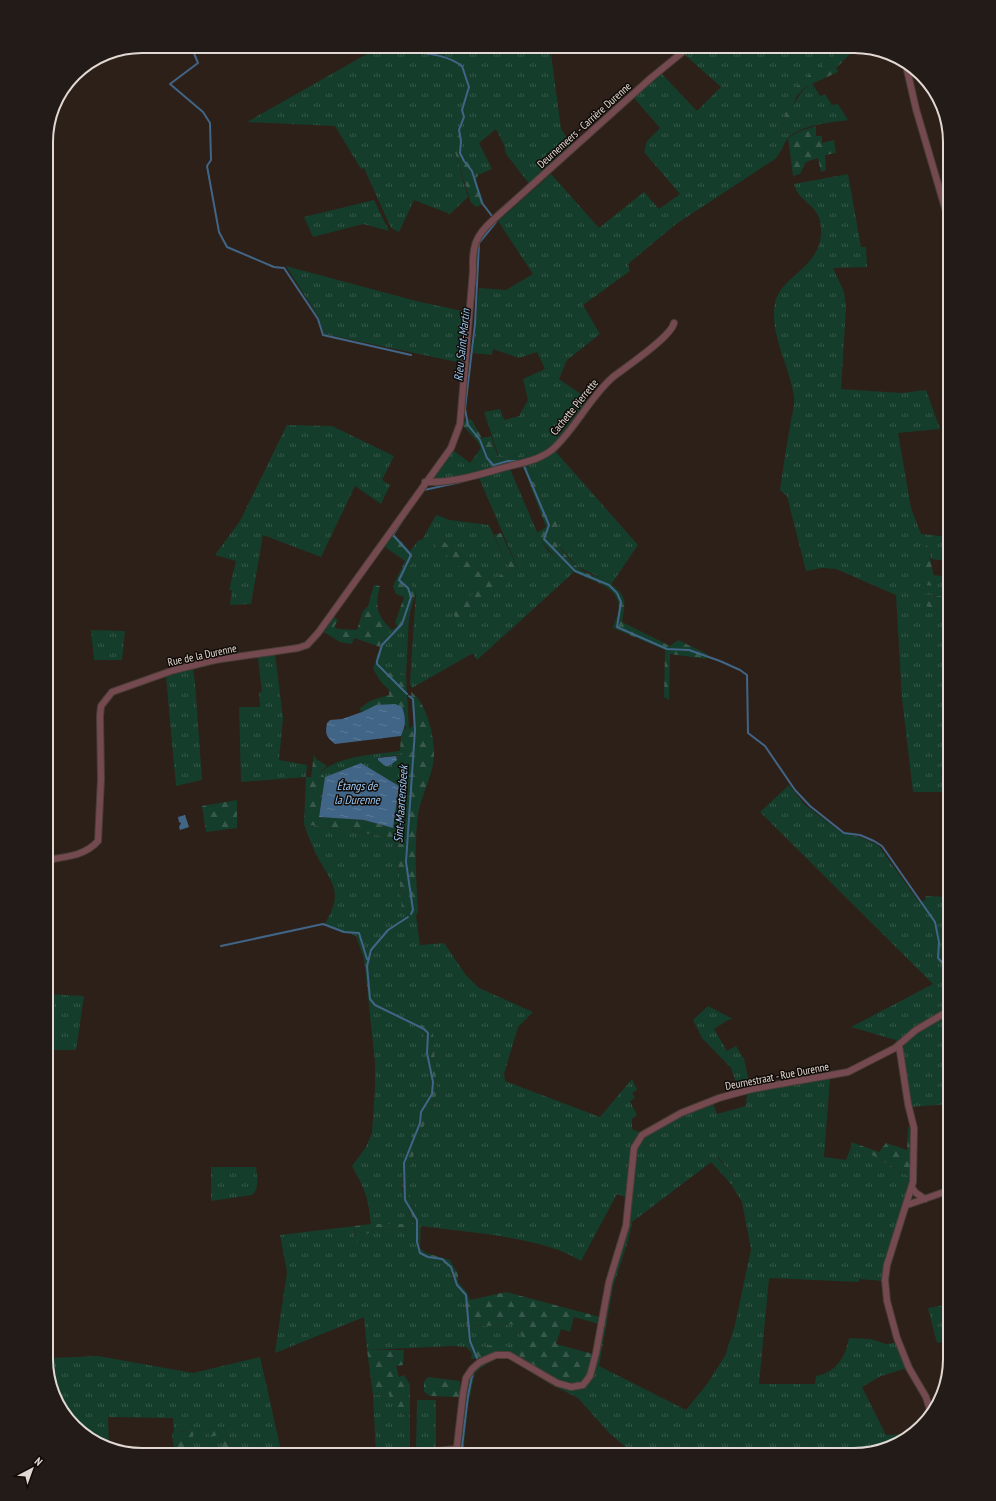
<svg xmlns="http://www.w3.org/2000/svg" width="996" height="1501" viewBox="0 0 996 1501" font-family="'PT Sans Narrow',sans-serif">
<defs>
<pattern id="grass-tufts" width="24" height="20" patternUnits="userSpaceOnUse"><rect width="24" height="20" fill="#153d2c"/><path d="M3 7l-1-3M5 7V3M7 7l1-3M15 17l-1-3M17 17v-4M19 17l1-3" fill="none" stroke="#37584a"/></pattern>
<pattern id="forest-firs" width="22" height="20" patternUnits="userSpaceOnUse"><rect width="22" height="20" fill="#153d2c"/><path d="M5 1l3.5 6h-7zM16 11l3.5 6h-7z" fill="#37584a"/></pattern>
<pattern id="water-ripples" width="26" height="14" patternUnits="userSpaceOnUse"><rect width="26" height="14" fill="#416586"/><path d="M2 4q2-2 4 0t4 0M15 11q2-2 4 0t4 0" fill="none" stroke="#5c7a96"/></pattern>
</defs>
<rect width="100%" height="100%" fill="#2d2018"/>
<g fill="url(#grass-tufts)" fill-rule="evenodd">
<polygon points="381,46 550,46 561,129 572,145 585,133 530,185 506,154 504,145 496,129 479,143 492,169 478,175 462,153 461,149 455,152 468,197 450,214 414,200 399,232 391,228 364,168 361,169 335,126 247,122"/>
<path d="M697 46H843C831 62 812 70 799 86 788 99 786 117 780 132L783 133C792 115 794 93 812 83L820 96 825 94 832 105 838 104 848 120C829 123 803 124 788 138 783 144 782 152 775 159L676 224 628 264 630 271 583 305 600 334 567 360 559 379 588 399 552 447 545 453 524 462 519 454 499 457 484 412 500 409 504 420 519 416 528 400 523 379 545 369 537 352 519 358 493 349 492 355 473 353 479 288 506 290 533 274 498 221 551 174 599 228 644 192 659 209 680 194 644 152 647 141 660 128 634 98 661 73 697 111 721 87 685 55Z"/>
<path d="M848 174 861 247H866L867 267 833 268 844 292 846 308 841 389 901 393 926 390 940 429 898 433 911 508 921 534 950 537V561L931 559 927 546H920L936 585 933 575 950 577V597L926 595V606L950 616V726H946L941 775H950V792H913L902 699 896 595 836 569 822 568 806 571 787 496 780 490C783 469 786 448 790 427 791 418 795 407 794 397 790 366 769 335 775 303 781 276 819 268 821 234 823 203 799 205 794 184Z"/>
<polygon points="374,200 389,231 363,224 313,237 304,217"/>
<polygon points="286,266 416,301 467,312 462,363 324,334 319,318"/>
<polygon points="287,425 332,426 394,456 382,480 390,485 381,504 355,486 321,557 263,535 251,604 230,605 232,590 229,590 236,561 215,555 240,521"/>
<polygon points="481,448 492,468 469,475 434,480 434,477 453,450 470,463"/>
<polygon points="555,451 638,545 612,583 578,567 550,536 561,521 540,496 527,465 543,459"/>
<polygon points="510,469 537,532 547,550 574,572 477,660 473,653 412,688 410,683 416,591 405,578 413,558 410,551 419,540 422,540 436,515 450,520 489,525 509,569 493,581 438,537 434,544 483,587 451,610 519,571 479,478"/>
<polygon points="409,617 406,676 373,669 382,640 389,633 397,630"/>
<polygon points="91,630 125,631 122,660 94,660"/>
<polygon points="275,654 283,718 279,760 307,765 306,777 241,782 239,707 260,707 259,692 262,692 258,658 246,658"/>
<polygon points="191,668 193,669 195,683 202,780 176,786 166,677 187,670 159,678 159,677"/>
<path d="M405 750 406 754 378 758 385 766H389L397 760H404L399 786 361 763 325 777 320 773C339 754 380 755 405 750Z"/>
<polygon points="789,785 805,805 842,833 860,837 878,845 919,902 926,900 925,896 950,897 950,1008 898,1043 896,1040 851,1027 933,984 760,812"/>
<path d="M304 824 396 838 402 911H418L416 916 420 945 444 943 465 974 479 988 533 1012 518 1027 504 1074 505 1081 600 1117 632 1079 637 1090 632 1093 635 1098 630 1101 637 1115 632 1119V1129L641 1133 634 1141 628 1198 617 1194 581 1261C544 1237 465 1232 421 1226V1221L410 1196 409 1170 418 1141 437 1093 433 1031 415 1022 413 1025 424 1032 431 1089 409 1142 402 1174V1189L414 1224H371C368 1196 365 1190 352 1166L366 1147 372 1133 375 1089V1062L364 959 356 936 324 925C346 889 330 883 315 852 311 843 307 833 304 824Z"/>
<polygon points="46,994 84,996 76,1050 46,1050"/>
<polygon points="708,1006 733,1019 728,1020 714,1029 727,1051 736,1046 744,1059 750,1086 738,1089 731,1068 702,1038 693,1020"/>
<path d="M950 1012V1104L910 1107 903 1051C904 1034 937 1020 950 1012Z"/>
<path d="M830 1079 824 1157 846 1160 851 1147 874 1156 912 1178 883 1281 859 1279V1282L769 1278 759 1384H815L816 1376C835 1373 846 1357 849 1338L871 1339 886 1344 896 1343 907 1368 881 1376 862 1387 886 1435 910 1434 902 1442 854 1455H649L638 1447 633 1453 610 1434 578 1398 550 1384 511 1359 498 1358 483 1366 475 1373 468 1405 463 1455H458C462 1423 458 1354 505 1356 512 1356 562 1384 573 1389L586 1386 608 1294 622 1249 637 1147C647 1125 691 1111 712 1101L717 1114 746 1106 747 1093ZM718 1157 737 1181 731 1184 742 1202 751 1249 735 1325 725 1356 707 1384 686 1410 599 1366 613 1287 629 1238 632 1222Z"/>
<path d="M211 1167H256C257 1178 260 1187 252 1195L211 1201Z"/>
<polygon points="355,1226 354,1236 360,1244 363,1236 377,1229 416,1231 417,1247 430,1259 446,1264 450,1270 454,1284 461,1293 464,1302 468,1339 472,1353 466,1347 453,1346 367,1350 364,1317 275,1353 287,1272 280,1235"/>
<polygon points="950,1304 950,1341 937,1343 928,1308"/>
<path d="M510 1324 519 1327C523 1334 523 1341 517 1347L475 1348 471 1337 470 1325 493 1326Z"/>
<polygon points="98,1356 193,1373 260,1357 282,1455 231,1455 225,1427 221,1435 224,1455 174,1455 174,1449 182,1448 194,1431 174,1432 173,1418 108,1417 109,1447 94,1442 59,1407 55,1393 52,1358"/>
<polygon points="389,1394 403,1414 410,1417 410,1451 376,1455 373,1395"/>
<polygon points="417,1400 436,1400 436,1450 416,1451"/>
</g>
<g fill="url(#forest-firs)" fill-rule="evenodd">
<path d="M843 46H858L836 68 838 72 805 87 796 97 791 116 783 133 780 132C785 121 786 107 791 96 803 74 828 65 843 46Z"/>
<polygon points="816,126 816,136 822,136 822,143 834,140 836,153 825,155 826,170 821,172 818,158 806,162 800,174 793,176 788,138 800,131"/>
<polygon points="459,134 461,139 462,153 478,175 476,181 484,203 477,207 471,203 455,152 455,141"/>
<polygon points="471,419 482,438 491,436 498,457 519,454 524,462 492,468 477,441 463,426 464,421"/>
<path d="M527 465 540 496 562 521 550 536C559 546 572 564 583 571 592 576 606 578 612 583V585C628 597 625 604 622 622L670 646 678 640 707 654 706 659 670 654 669 700 664 697 665 650 613 628C615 620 621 609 618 601 611 582 587 581 573 571 557 560 547 550 537 533L546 527 523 466Z"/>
<polygon points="501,533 519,571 510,582 458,622 451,610 482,587 433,543 438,537 493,581 509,569 494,535"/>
<path d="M394 534 410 551 413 558 405 578 416 591 409 617 397 630 389 633 382 640 380 647 354 638 352 644 340 642 324 632 334 617 338 620 334 627 338 629 357 630 363 611 368 606 374 585 380 586C375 606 376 615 392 630L397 626 395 623 404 597 396 594 393 586 405 561 385 547Z"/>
<polygon points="927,545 936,586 926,585 920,546"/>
<polygon points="925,595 950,597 950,616 926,606 922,600"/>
<path d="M373 669 406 676 409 729 414 725 411 692C426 701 435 738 434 755 434 772 421 796 418 814 414 846 416 879 418 911H402L396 838 304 824 306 777H311L314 754 316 759 327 766 320 772 325 777 319 817 364 820 393 828 404 760H397L396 756 406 754 405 750 400 751 401 736 406 727 376 705 362 712 359 709 370 701 389 695V690L381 682Z"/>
<polygon points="237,800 237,828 206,832 202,806"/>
<path d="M415 1021 433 1031 437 1093 418 1141 409 1170 410 1196 421 1221 420 1248 426 1253 450 1260 458 1274V1282L466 1291 470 1300 506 1292 600 1317 599 1324 574 1317 570 1332 561 1329 556 1344 593 1354C592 1360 592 1367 590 1372 576 1407 531 1359 514 1354 506 1353 481 1359 471 1359L472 1353 468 1339 464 1302 461 1293 454 1284 452 1274 446 1264 423 1257 418 1253 415 1231 377 1229 363 1236 360 1244 354 1240 355 1226 371 1224H414L411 1213 403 1196 402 1174 409 1142 431 1089 424 1032 413 1025ZM510 1324 519 1327C523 1334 523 1341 517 1347L493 1345 475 1348 471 1337V1325L493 1326Z"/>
<polygon points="908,1127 912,1128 912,1178 874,1156 851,1147 851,1142 879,1152 886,1143 907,1150"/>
<polygon points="717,1157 737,1181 731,1184 711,1162"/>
<path d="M367 1350H404L403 1365 396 1366 399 1377 404 1375 410 1385V1417C400 1413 391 1405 389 1394L373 1395Z"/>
<polygon points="428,1377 460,1381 461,1397 430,1396 424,1392 424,1382"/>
<polygon points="225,1427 231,1455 224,1455 220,1435 209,1437 208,1429"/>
<polygon points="194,1431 192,1441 182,1448 174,1449 172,1434 174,1432"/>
<polygon points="638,1447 649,1455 635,1455 633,1453"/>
</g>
<polygon fill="#153d2c" points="46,1016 59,1017 58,1049 46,1049"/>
<g fill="url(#water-ripples)">
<path d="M395 704 402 707C406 718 406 726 401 736L335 744C326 737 325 734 327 723L330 720 342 719 362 712 376 705Z"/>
<polygon points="396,756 397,760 389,766 385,766 378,760 378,758"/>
<polygon points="361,763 399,786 393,828 364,820 319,817 325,777"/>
<polygon points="185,815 189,827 180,830 179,827 181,823 179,822 178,817"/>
</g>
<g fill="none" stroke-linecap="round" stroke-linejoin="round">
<g stroke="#416586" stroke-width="2">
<polyline points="191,46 198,63 170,84 203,112 210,123 211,160 207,166 219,232 227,247 274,267 284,268 318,319 323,335 411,355"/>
<path d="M390 46C413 54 442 51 462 66L469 87 462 110 464 117 459 130 461 141 460 153 464 161 472 171 482 203 492 216"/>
<polyline points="494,465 508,461 518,461"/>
<polyline points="524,466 549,525 544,539 575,571 609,585 617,593 621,602 617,627 667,649 689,650 720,661 740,670 747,675 748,733 765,746 795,790 810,806 844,833 860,835 874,841 882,846 935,922 939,942 938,958 950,971"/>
<polyline points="495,467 487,458 480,440 468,425 465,409 475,324 479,243 496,222"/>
<polyline points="424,490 461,482"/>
<polyline points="404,518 393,535 411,555 399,580 408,588 411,597 402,624 382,645 377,661 377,664 407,694"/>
<polyline points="409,696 413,699 415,730 406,862 413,910 411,914"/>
<polyline points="408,917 388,930 371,950 367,966 370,999 375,1005 424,1029 428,1033 427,1053 433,1082 432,1094 421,1112 420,1123 404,1163 405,1200 417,1220 417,1242 420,1253 428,1257 442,1259 451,1267 457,1285 466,1295 470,1341 477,1358"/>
<polyline points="221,946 323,924 344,932 359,933 367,959 369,959"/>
<polyline points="461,1455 468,1396 472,1376"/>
</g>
<defs>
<g id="minor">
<polyline points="905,61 916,109 950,225"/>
<path d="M425 482C451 483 475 476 499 469 518 463 537 462 553 449 576 428 589 398 613 377 626 367 671 337 674 323"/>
<path d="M46 860C65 857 85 856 98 841L101 779 100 716 101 706 112 692 174 670 215 660 298 648 307 645 318 633 451 448 460 424 473 271C472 247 475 236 493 220L651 78 690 46"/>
<polyline points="899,1045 908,1104 914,1128 913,1182 887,1265 885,1280 887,1301 897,1338 909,1368 926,1397 931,1413"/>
<polyline points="912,1188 916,1193 925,1199"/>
<polyline points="907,1205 950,1190"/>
<polyline points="397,1455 456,1449"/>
<polyline points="456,1455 463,1394 466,1378 472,1369 480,1362 496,1355 509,1355 557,1383 571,1387 583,1385 590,1376 596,1353 609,1282 626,1226 634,1148 642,1135 681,1113 719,1098 752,1089 848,1072 895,1048 916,1030 950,1010"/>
</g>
</defs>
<use href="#minor" stroke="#4a3d36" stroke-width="8"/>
<use href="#minor" stroke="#744a50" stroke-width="6"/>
</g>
<g text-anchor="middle" stroke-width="3" stroke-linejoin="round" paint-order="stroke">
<g font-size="11" fill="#e1d8d3" stroke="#110b08">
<text transform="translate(584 125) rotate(-42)" y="4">Deurnemeers - Carrière Durenne</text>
<text transform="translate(574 407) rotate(-51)" y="4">Cachette Pierrette</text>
<text transform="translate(202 655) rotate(-12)" y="4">Rue de la Durenne</text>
<text transform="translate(777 1076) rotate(-11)" y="4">Deurnestraat - Rue Durenne</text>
</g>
<g font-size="12" font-style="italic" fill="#9ac8f4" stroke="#110b08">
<text transform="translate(462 345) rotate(-84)" y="4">Rieu Saint-Martin</text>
<text x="357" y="790">Étangs de<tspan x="357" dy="14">la Durenne</tspan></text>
<text transform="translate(401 804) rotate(-86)" y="4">Sint-Maartensbeek</text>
</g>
</g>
<path d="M0 0H996V1501H0ZM142 53H854A89 89 0 0 1 943 142V1359A89 89 0 0 1 854 1448H142A89 89 0 0 1 53 1359V142A89 89 0 0 1 142 53Z" fill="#221b18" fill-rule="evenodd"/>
<path fill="none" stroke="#e1d8d3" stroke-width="2" d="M142 53H854A89 89 0 0 1 943 142V1359A89 89 0 0 1 854 1448H142A89 89 0 0 1 53 1359V142A89 89 0 0 1 142 53Z"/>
<g transform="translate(32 1469) rotate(41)" stroke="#110b08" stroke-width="3" paint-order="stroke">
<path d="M0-3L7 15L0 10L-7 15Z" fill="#e1d8d3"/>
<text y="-6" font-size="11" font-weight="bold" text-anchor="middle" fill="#e1d8d3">N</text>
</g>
</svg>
